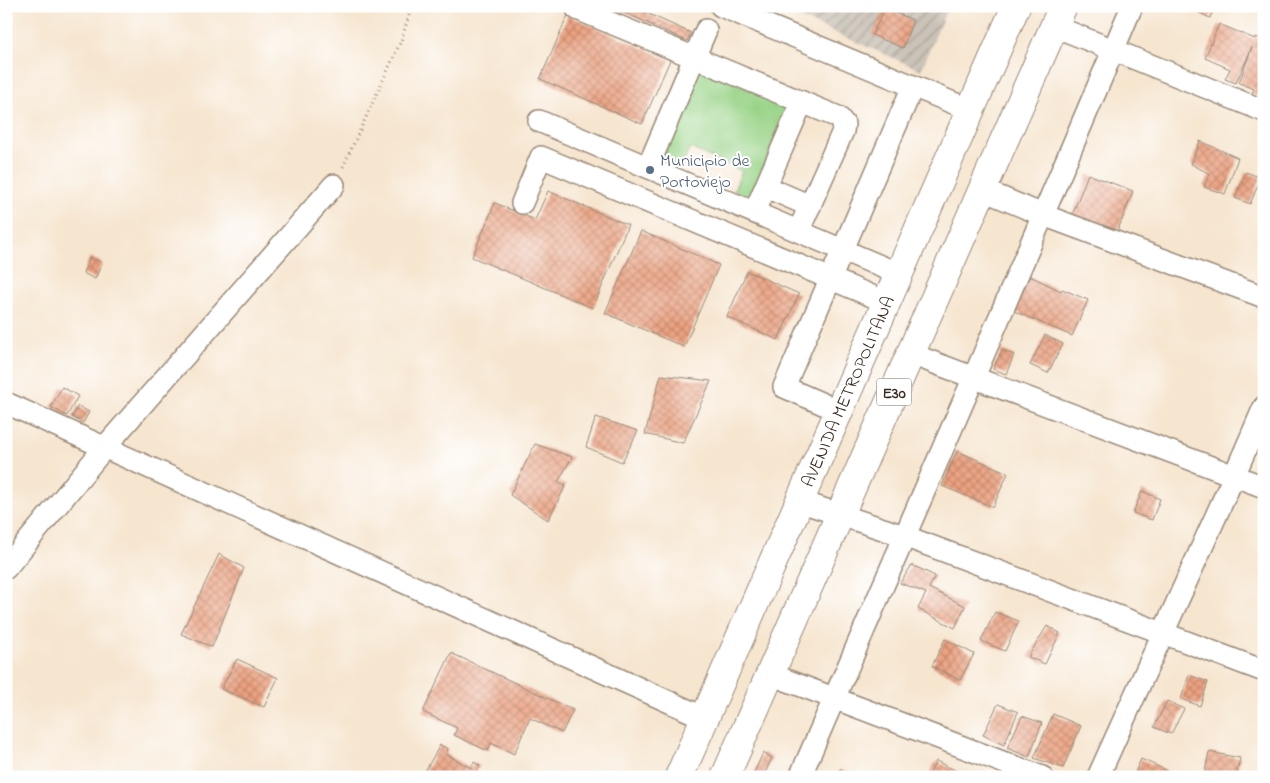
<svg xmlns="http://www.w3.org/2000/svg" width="1270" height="783" viewBox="0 0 1270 783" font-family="'Indie Flower',sans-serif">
<defs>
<pattern id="industrial-furrows" width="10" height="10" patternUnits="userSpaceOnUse" patternTransform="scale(1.25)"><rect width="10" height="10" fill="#cbc3b8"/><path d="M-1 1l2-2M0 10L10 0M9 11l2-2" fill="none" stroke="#a69f95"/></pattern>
<pattern id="building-cross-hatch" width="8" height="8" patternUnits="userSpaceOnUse" patternTransform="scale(1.25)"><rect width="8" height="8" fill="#eca281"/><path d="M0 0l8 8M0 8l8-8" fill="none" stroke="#c08469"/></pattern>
</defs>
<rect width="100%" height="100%" fill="#fff"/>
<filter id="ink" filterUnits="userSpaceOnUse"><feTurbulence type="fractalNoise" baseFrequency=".02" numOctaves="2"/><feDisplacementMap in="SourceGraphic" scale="10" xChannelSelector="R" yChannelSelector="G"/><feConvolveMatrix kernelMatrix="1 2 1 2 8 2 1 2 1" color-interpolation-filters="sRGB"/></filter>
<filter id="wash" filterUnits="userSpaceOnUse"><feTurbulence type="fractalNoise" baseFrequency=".0096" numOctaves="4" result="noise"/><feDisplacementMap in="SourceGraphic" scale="20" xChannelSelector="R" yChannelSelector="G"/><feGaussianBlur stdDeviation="1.12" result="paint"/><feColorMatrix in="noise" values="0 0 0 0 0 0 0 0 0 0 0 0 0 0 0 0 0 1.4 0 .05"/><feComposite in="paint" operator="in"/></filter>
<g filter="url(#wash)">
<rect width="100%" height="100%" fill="#f6e5cf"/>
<polygon fill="url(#industrial-furrows)" points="773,6 948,6 921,70"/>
<polygon fill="#98d386" stroke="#6a7e52" points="699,67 789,107 750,197 734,190 742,171 690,148 681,168 659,158"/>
<g id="blocks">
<g fill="url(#building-cross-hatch)">
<polygon points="586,6 631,6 691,33 687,41 621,11 617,20"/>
<polygon points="1185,6 1215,6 1210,18"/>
<polygon points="885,8 913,20 903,48 872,35"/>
<polygon points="568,15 670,60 642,124 540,79"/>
<polygon points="1219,24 1255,39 1255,37 1264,40 1264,90 1261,97 1252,94 1254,89 1239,83 1252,47 1236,83 1225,79 1230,69 1205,58"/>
<polygon points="1200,141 1238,158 1225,194 1204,187 1210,174 1191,164"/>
<polygon points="1246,172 1261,178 1250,204 1235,198"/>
<polygon points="1088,174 1133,191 1116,235 1071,218"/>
<polygon points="548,191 628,225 593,308 472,257 495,203 535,220"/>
<polygon points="641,231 719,265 684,347 605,313"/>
<polygon points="90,257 102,263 95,279 83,273"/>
<polygon points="747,271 799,294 778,340 727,317"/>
<polygon points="1030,276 1061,291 1062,289 1088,300 1072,336 1014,311"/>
<polygon points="1045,335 1063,344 1048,373 1030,365"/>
<polygon points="1002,350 1014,355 1006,374 993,369"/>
<polygon points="661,375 711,381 683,443 645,434"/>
<polygon points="62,387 78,396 67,416 51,407"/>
<polygon points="78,406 89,412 83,423 72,417"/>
<polygon points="596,417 638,431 622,462 586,447"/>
<polygon points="535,444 572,457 558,482 566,485 548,520 510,495"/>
<polygon points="957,451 1008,473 993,507 942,486"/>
<polygon points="1142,491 1160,499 1152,520 1133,513"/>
<polygon points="219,554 244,568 212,647 181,634"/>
<polygon points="912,565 935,576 929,588 965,606 955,628 918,609 926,593 900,583"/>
<polygon points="995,612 1019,621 1005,651 981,641"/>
<polygon points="1047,626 1060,633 1045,664 1028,657"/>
<polygon points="945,639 974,654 960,680 932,666"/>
<polygon points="451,653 573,710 562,733 530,718 514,754 491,743 488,751 454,735 457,728 423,712"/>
<polygon points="237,659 278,678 264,707 221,689"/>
<polygon points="1189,675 1208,682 1200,706 1181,699"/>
<polygon points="1167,701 1184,709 1171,734 1154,727"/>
<polygon points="998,704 1018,712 1004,745 983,735"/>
<polygon points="1053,714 1081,726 1063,768 1034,758"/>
<polygon points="1022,716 1042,723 1029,757 1007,748"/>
<polygon points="440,745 448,749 446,754 471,768 474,762 480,766 476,772 478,773 476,777 430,777 424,773"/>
<polygon points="1209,752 1240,758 1236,777 1204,777"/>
<polygon points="763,753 772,758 763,777 752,777"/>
<polygon points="1141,759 1166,770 1163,777 1133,777"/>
<polygon points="936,761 969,777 928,777"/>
<polygon points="840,769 857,777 837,777"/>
</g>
</g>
</g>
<g filter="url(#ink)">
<use href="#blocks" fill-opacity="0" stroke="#988876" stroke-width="1"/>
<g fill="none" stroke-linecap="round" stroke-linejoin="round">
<defs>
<g id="minor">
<polyline points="721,6 970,110"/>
<polyline points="577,9 838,117 844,124 843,131 799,230"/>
<polyline points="1054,26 1264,111"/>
<polyline points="539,121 899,274"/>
<polyline points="648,167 706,30"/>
<polyline points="766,187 810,206"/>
<polyline points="983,190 1043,215 1264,297"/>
<polyline points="522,203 541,157 886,302"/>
<polyline points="755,211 802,102"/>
<polyline points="911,354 1264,487"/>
<polyline points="6,403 705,718"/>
<polyline points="839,411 784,387 913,86"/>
<polyline points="799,501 904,536 1264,671"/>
<polyline points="6,568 105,447 334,185"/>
<polyline points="770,674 1042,777"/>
<polyline points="800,777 974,377 1132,6"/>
<polyline points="1098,777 1234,476 1264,407"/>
</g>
<g id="highway">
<path id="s1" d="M679 777 1016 6"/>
<polyline points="725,777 1063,6"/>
</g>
</defs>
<use href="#minor" stroke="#988876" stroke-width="24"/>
<use href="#highway" stroke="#988876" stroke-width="30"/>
<polyline stroke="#988876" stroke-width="3" stroke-dasharray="1 4" stroke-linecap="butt" points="343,167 401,41 412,6"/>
<use href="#minor" stroke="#fff" stroke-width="21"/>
<use href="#highway" stroke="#fff" stroke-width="28"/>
</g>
</g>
<circle fill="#5c6f8a" stroke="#fff" stroke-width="2" cx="650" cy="170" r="5"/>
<g text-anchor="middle" stroke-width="4" stroke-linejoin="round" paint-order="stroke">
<rect fill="#fff" stroke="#766a62" stroke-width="1" x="876.5" y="378.5" width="35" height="27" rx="4"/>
<g font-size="16" font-weight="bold" fill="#3b2a1e">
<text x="894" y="398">E30</text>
</g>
<g font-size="18" fill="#4e5e75" stroke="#fff" text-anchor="start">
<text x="660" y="166">Municipio de<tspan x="660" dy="21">Portoviejo</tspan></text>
</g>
<g font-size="18" fill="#3b2a1e" stroke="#fff">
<text dy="6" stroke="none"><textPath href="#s1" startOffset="421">AVENIDA METROPOLITANA</textPath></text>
</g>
</g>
<rect width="1270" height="783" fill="none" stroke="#fff" stroke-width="25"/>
</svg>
